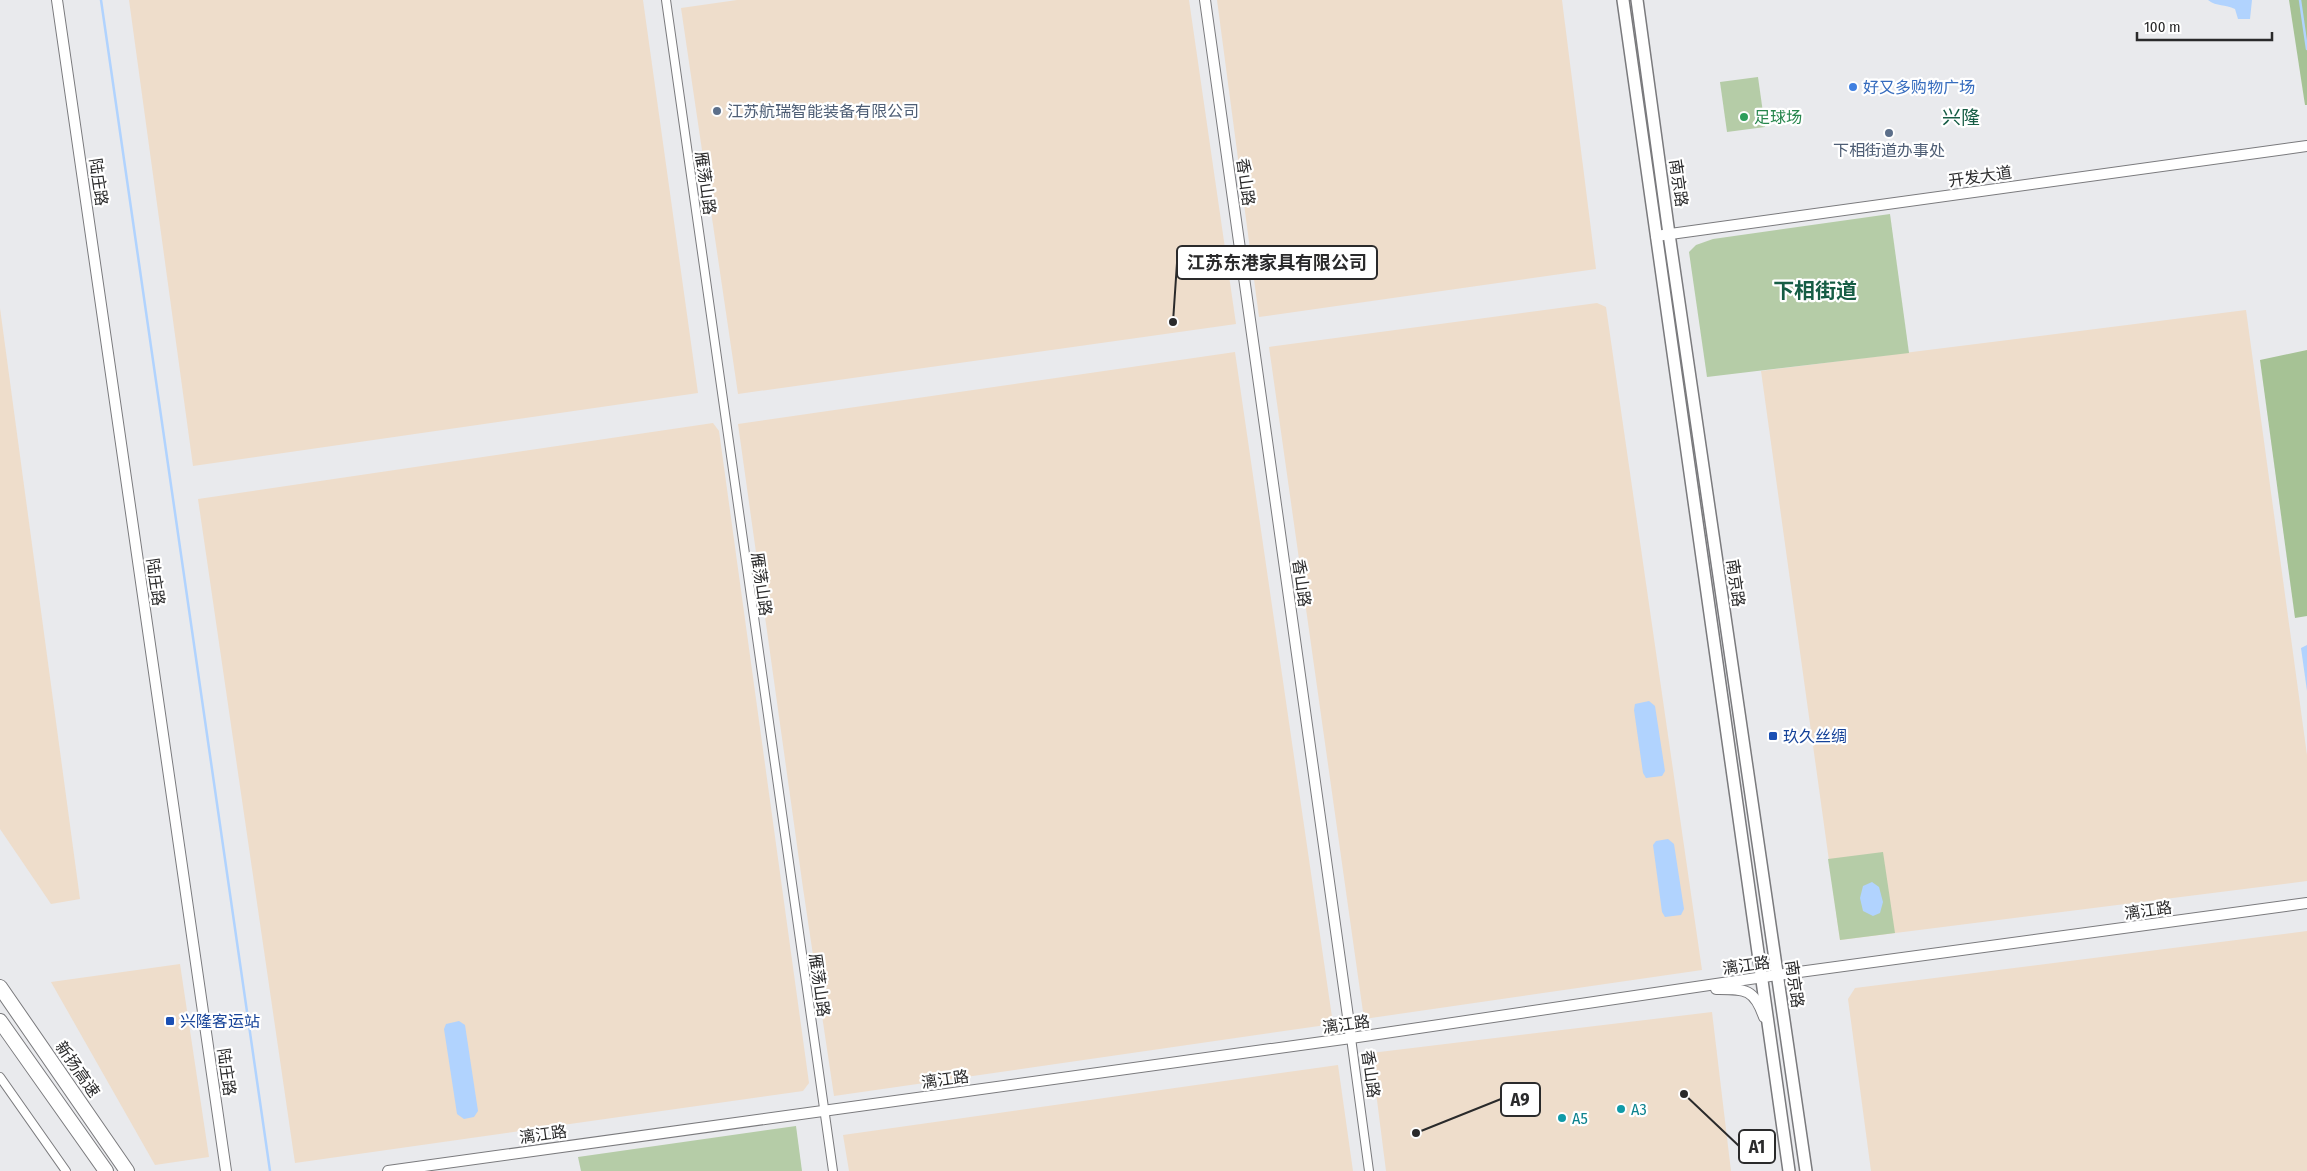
<svg xmlns="http://www.w3.org/2000/svg" width="2307" height="1171" viewBox="0 0 2307 1171" font-family="'Fira Sans Condensed','Noto Sans SC',sans-serif">
<rect width="100%" height="100%" fill="#e9eaed"/>
<g fill="#eeddcb">
<polygon points="129,0 643,0 698,393 193,466"/>
<polygon points="737,0 1189,0 1236,324 738,394 681,8"/>
<polygon points="1217,0 1562,0 1596,269 1259,317"/>
<polygon points="1597,303 1606,307 1702,970 1364,1019 1269,347"/>
<polygon points="0,308 80,899 51,904 0,829"/>
<polygon points="2246,310 2307,755 2307,881 1840,940 1761,371"/>
<polygon points="1235,352 1333,1024 834,1096 803,888 738,424"/>
<polygon points="713,423 719,431 809,1083 803,1091 295,1163 198,499"/>
<polygon points="2307,931 2307,1171 1871,1171 1848,999 1855,988"/>
<polygon points="180,964 209,1157 155,1165 51,982"/>
<polygon points="1712,1012 1731,1171 1386,1171 1371,1053"/>
<polygon points="1338,1065 1353,1171 849,1171 843,1135"/>
</g>
<g fill="#b5cca7">
<polygon points="1758,77 1765,127 1727,132 1720,82"/>
<polygon points="1890,214 1909,353 1707,377 1689,252 1696,245 1713,239"/>
<polygon points="1883,852 1895,933 1840,940 1828,859"/>
<polygon points="796,1126 802,1171 581,1171 578,1157"/>
</g>
<g fill="#a6c295">
<polygon points="2289,0 2307,0 2307,105 2305,105"/>
<polygon points="2307,350 2307,616 2295,618 2260,360"/>
</g>
<g fill="#b1d3fe">
<path d="M2208 0H2252L2250 19H2238L2235 9C2225 4 2217 7 2208 0Z"/>
<polygon points="2307,645 2307,691 2301,648"/>
<polygon points="1649,701 1655,706 1665,771 1662,776 1646,778 1643,773 1634,710 1635,704"/>
<polygon points="1668,839 1674,844 1684,909 1681,915 1665,917 1662,912 1653,845 1656,841"/>
<polygon points="1872,882 1879,887 1883,902 1880,913 1873,916 1863,911 1860,898 1863,886"/>
<polygon points="459,1021 465,1025 478,1111 474,1117 464,1119 457,1114 444,1029 446,1024"/>
</g>
<g fill="none" stroke-linecap="round" stroke-linejoin="round">
<g stroke="#b1d3fe" stroke-width="2.5">
<polyline points="101,0 270,1171"/>
<polyline points="2300,0 2307,49"/>
</g>
<defs>
<g id="street">
<polyline points="666,0 833,1171"/>
<polyline points="1351,1038 1369,1171"/>
<polyline points="0,1077 66,1171"/>
</g>
<g id="secondary">
<polyline points="57,0 226,1171"/>
<polyline points="1205,0 1351,1038"/>
<polyline points="1656,236 2307,146"/>
<path d="M1716 989C1745 989 1754 988 1764 1017"/>
<polyline points="388,1171 1351,1038 1777,975 2307,903"/>
</g>
<g id="primary">
<polyline points="1623,0 1789,1171"/>
<polyline points="1637,0 1669,234 1806,1171"/>
</g>
<g id="highway">
<polyline points="0,987 127,1171"/>
<polyline points="0,1021 106,1171"/>
</g>
</defs>
<use href="#street" stroke="#7a7a7d" stroke-width="10"/>
<use href="#secondary" stroke="#7a7a7d" stroke-width="12"/>
<use href="#primary" stroke="#7a7a7d" stroke-width="14"/>
<use href="#highway" stroke="#7a7a7d" stroke-width="16"/>
<use href="#street" stroke="#fff" stroke-width="8"/>
<use href="#secondary" stroke="#fff" stroke-width="10"/>
<use href="#primary" stroke="#fff" stroke-width="11"/>
<use href="#highway" stroke="#fff" stroke-width="14"/>
</g>
<circle fill="#3f7fe0" stroke="#fff" stroke-width="2" cx="1853" cy="87" r="5"/>
<g fill="#5c6f8a" stroke="#fff" stroke-width="2">
<circle cx="717" cy="111" r="5"/>
<circle cx="1889" cy="133" r="5"/>
</g>
<circle fill="#2e9e5b" stroke="#fff" stroke-width="2" cx="1744" cy="117" r="5"/>
<g fill="#1a4fb4" stroke="#fff" stroke-width="2">
<rect x="1768" y="731" width="10" height="10" rx="2.5"/>
<rect x="165" y="1016" width="10" height="10" rx="2.5"/>
</g>
<g fill="#0f9aa8" stroke="#fff" stroke-width="2">
<circle cx="1621" cy="1109" r="5"/>
<circle cx="1562" cy="1118" r="5"/>
</g>
<g text-anchor="middle" stroke-width="4.5" stroke-linejoin="round" paint-order="stroke">
<g font-size="16" fill="#366cbe" stroke="#fff" text-anchor="start">
<text x="1863" y="93">好又多购物广场</text>
</g>
<g font-size="16" fill="#4e5e75" stroke="#fff" text-anchor="start">
<text x="727" y="117">江苏航瑞智能装备有限公司</text>
<text x="1889" y="156" text-anchor="middle">下相街道办事处</text>
</g>
<g font-size="16" fill="#27864d" stroke="#fff" text-anchor="start">
<text x="1754" y="123">足球场</text>
</g>
<g font-size="16" fill="#2a2a2b" stroke="#fff">
<text transform="translate(1980 176) rotate(-8)" y="6">开发大道</text>
<text transform="translate(99 182) rotate(82)" y="6">陆庄路</text>
<text transform="translate(1246 182) rotate(82)" y="6">香山路</text>
<text transform="translate(706 183) rotate(82)" y="6">雁荡山路</text>
<text transform="translate(1679 183) rotate(82)" y="6">南京路</text>
<text transform="translate(156 582) rotate(82)" y="6">陆庄路</text>
<text transform="translate(1302 583) rotate(82)" y="6">香山路</text>
<text transform="translate(1736 583) rotate(82)" y="6">南京路</text>
<text transform="translate(762 584) rotate(82)" y="6">雁荡山路</text>
<text transform="translate(2148 910) rotate(-8)" y="6">漓江路</text>
<text transform="translate(1746 965) rotate(-8)" y="6">漓江路</text>
<text transform="translate(1795 984) rotate(82)" y="6">南京路</text>
<text transform="translate(820 985) rotate(82)" y="6">雁荡山路</text>
<text transform="translate(1346 1024) rotate(-8)" y="6">漓江路</text>
<text transform="translate(78 1069) rotate(55)" y="6">新扬高速</text>
<text transform="translate(227 1072) rotate(82)" y="6">陆庄路</text>
<text transform="translate(1371 1074) rotate(82)" y="6">香山路</text>
<text transform="translate(945 1079) rotate(-8)" y="6">漓江路</text>
<text transform="translate(543 1134) rotate(-8)" y="6">漓江路</text>
</g>
<g font-size="16" fill="#164399" stroke="#fff" text-anchor="start">
<text x="1783" y="742">玖久丝绸</text>
<text x="180" y="1027">兴隆客运站</text>
</g>
<g font-size="16" fill="#0d838f" stroke="#fff" text-anchor="start">
<text x="1631" y="1115">A3</text>
<text x="1572" y="1124">A5</text>
</g>
<g font-size="19" fill="#165d45" stroke="#fff">
<text x="1961" y="124">兴隆</text>
</g>
<g font-size="21" font-weight="bold" fill="#165d45" stroke="#fff">
<text x="1815" y="298">下相街道</text>
</g>
</g>
<path fill="none" stroke="#2a2a2b" stroke-width="2" d="M1173 322L1177 263M1416 1133L1501 1099M1684 1094L1739 1146"/>
<g fill="#2a2a2b" stroke="#fff" stroke-width="2">
<circle cx="1173" cy="322" r="5"/>
<circle cx="1416" cy="1133" r="5"/>
<circle cx="1684" cy="1094" r="5"/>
</g>
<g fill="#fff" stroke="#2a2a2b" stroke-width="2">
<rect x="1177" y="246" width="200" height="33" rx="5"/>
<rect x="1501" y="1083" width="39" height="33" rx="5"/>
<rect x="1739" y="1130" width="36" height="33" rx="5"/>
</g>
<g font-size="18" text-anchor="middle" font-weight="bold" fill="#2a2a2b">
<text x="1277" y="269">江苏东港家具有限公司</text>
<text x="1520" y="1106">A9</text>
<text x="1757" y="1153">A1</text>
</g>
<path d="M2137 32v8h135v-8" fill="none" stroke="#2a2a2b" stroke-width="2.5"/>
<text x="2144" y="32" font-size="15" fill="#2a2a2b" stroke="#ffffff" stroke-width="4" paint-order="stroke">100 m</text>
</svg>
